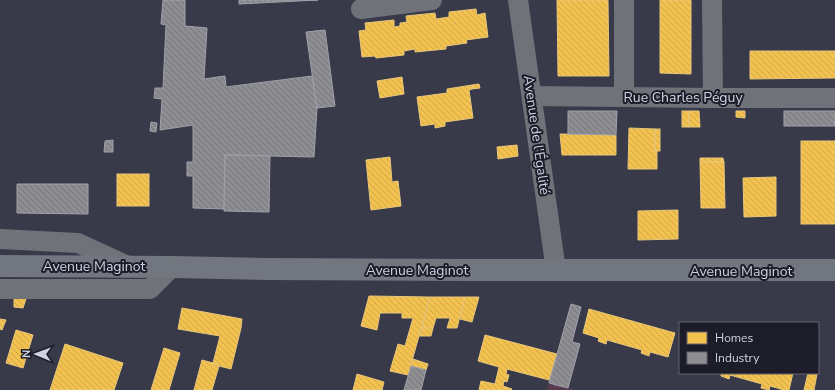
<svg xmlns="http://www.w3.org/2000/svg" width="835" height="390" viewBox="0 0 835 390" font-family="'Nunito Sans',sans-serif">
<defs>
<pattern id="park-tufts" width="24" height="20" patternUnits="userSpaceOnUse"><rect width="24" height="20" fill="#573a4e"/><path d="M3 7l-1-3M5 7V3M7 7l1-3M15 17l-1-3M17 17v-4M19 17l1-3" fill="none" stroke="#6e5567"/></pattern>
<pattern id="homes-back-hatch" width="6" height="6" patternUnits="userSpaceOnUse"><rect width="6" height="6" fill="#f2c14e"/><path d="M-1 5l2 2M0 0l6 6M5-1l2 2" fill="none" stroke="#cea74c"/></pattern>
<pattern id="industry-back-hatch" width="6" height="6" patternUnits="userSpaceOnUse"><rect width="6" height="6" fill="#8d8d92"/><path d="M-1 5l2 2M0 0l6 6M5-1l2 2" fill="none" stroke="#75767b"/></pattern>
</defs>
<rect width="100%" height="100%" fill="#383a49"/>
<polygon fill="url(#park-tufts)" points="549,383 575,390 547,390"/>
<g fill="url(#homes-back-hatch)" stroke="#e8c67b">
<polygon points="557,0 608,0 609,76 558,76"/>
<polygon points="660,0 691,0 691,74 660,73"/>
<polygon points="476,9 477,15 485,13 488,37 466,40 467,43 446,46 446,49 415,52 415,49 404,51 404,55 376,58 375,56 362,57 359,31 366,30 365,23 394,20 394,27 400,26 400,23 407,22 406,16 435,13 436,19 449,17 449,12"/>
<polygon points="750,51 835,51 835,78 750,79"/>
<polygon points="402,77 404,94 380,98 377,81"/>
<polygon points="479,84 480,88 472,89 472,85"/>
<polygon points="472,85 472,89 469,90 473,118 445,122 445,126 435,128 435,124 421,126 417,97 447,93 447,89"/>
<rect x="682" y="111" width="7" height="16"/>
<polygon points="689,111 699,111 700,127 689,127"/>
<polygon points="736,111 745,111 745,118 736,117"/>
<polygon points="629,128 655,129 655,151 657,151 657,169 628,169"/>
<rect x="655" y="129" width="5" height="22"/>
<polygon points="560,134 616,135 616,155 562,155"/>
<rect x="801" y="141" width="34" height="83"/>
<polygon points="517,145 518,156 498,159 497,147"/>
<polygon points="390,157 392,182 398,181 401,206 371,210 366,160"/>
<polygon points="700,158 723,158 724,162 700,162"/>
<polygon points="700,162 724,162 725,208 701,208"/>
<rect x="117" y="174" width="32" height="32"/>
<polygon points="776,177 776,216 744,217 743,178"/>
<polygon points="678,210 678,239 638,240 638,211"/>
<polygon points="14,296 27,296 23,308 14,307"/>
<polygon points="369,296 430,297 408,375 390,371 398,344 405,346 413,318 402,318 402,313 380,313 377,330 361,326"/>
<polygon points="430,297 465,297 457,328 447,328 450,318 436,318 433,328 422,328"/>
<polygon points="465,297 479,297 472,322 460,319"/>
<polygon points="182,308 242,319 241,328 231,369 219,366 213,363 220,336 178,329"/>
<polygon points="589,309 675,333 668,357 650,352 649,356 641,353 642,350 607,340 606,344 598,341 599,338 583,333"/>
<polygon points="0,319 6,320 2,330 0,329"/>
<polygon points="422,328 433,328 431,336 419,336"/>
<polygon points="16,330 33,335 23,368 6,363"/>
<polygon points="485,335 557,354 549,380 507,369 506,374 509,375 507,382 504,381 503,386 512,389 511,390 479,390 481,381 495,384 499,367 478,361"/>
<polygon points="65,344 123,363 114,390 50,390"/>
<polygon points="164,348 180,353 169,390 151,390"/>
<polygon points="413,359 428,364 426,370 411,366"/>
<polygon points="202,360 213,363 219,366 212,390 194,390"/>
<polygon points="721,373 793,373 789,390 784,390 770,386 769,390 761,388 762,384 730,375 729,379 721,376"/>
<polygon points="808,373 817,374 814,390 804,390"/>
<polygon points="357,374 384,382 382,390 353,390"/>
</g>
<g fill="url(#industry-back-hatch)" stroke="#a1a1aa">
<polygon points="163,0 185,0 185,26 207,28 204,79 225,76 226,87 312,76 317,108 314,157 225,155 224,209 193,208 193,176 187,176 187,162 193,162 193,125 160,130 162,99 154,98 155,88 163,88 166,25 161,24"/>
<polygon points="239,0 318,0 239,4"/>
<polygon points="325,30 335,106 317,108 306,32"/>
<polygon points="568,111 617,111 616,135 568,134"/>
<rect x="784" y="111" width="51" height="15"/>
<polygon points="151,122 157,123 156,132 150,131"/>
<polygon points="113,140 113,152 104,152 105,141"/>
<polygon points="225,155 270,156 269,212 224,211"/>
<polygon points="17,184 88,184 88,214 17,213"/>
<polygon points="571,304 581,307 572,342 580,344 568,388 549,383"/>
<polygon points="411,366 426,370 421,390 404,390"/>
</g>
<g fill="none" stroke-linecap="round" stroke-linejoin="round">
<g stroke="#6f7379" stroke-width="20">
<polyline points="518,0 556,271"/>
<polyline points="624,0 624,97"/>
<polyline points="712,0 713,98"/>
<polyline points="361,9 432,0"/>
<polyline points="532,96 713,98 835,98"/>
<polyline points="0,239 78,243 130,267"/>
<polyline points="0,289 150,289 172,267"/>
</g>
<polyline stroke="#72767e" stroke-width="22" points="0,266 172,267 267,269 472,270 835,270"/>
</g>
<g text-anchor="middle" stroke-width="4" stroke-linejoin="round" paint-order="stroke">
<g font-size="14" fill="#d0d1e3" stroke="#1c1d29">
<text x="683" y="102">Rue Charles Péguy</text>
<text transform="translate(537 135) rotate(82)" y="5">Avenue de l'Égalité</text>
<text x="94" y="271">Avenue Maginot</text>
<text x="417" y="275">Avenue Maginot</text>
<text x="741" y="276">Avenue Maginot</text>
</g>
</g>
<rect x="679" y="322" width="140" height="52" fill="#1c1d29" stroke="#646573"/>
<rect x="687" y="332" width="20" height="12" fill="#f2c14e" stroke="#646573"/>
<text x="715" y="342" font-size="12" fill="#d0d1e3">Homes</text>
<rect x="687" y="352" width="20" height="12" fill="#8d8d92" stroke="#646573"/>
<text x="715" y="362" font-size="12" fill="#d0d1e3">Industry</text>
<g transform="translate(36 354) rotate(271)" stroke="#1c1d29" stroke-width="3" paint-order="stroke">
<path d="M0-3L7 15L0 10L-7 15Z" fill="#d0d1e3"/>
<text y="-6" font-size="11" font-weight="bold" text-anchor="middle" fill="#d0d1e3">N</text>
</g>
</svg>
